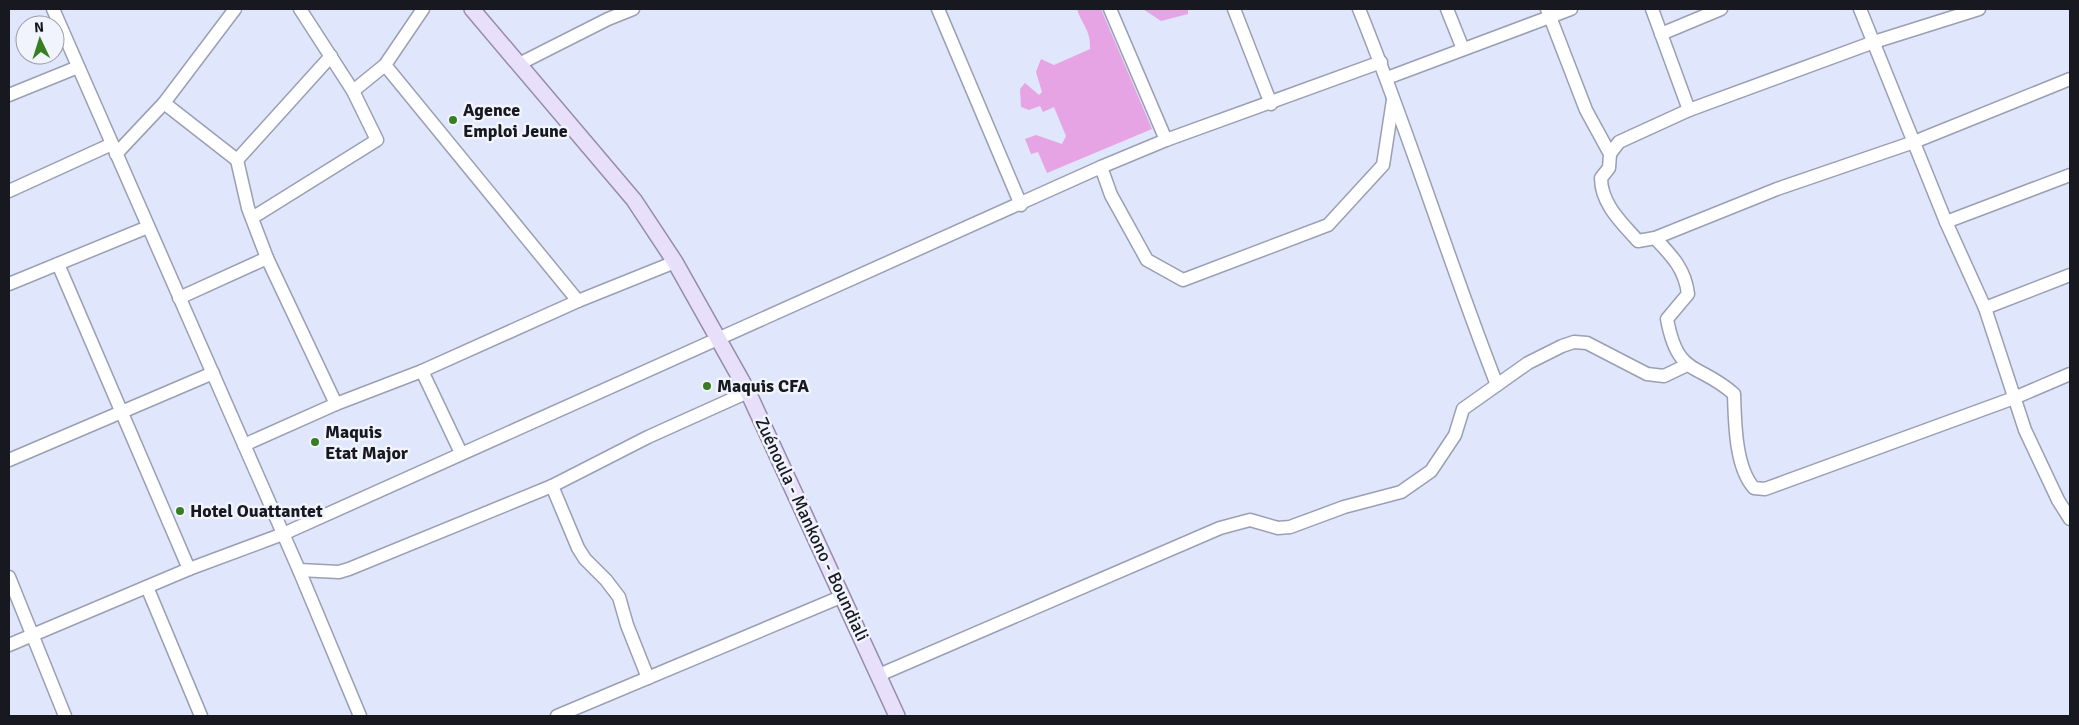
<svg xmlns="http://www.w3.org/2000/svg" width="2079" height="725" viewBox="0 0 2079 725" font-family="Signika,sans-serif">
<rect width="100%" height="100%" fill="#e0e6fb"/>
<g fill="#e6a4e4">
<path d="M1077 9H1101L1152 129 1047 173 1038 152 1031 154 1025 139 1036 135 1062 144 1066 136 1054 107 1043 112 1040 106 1029 110 1021 107 1020 89 1025 83 1039 95 1042 92 1036 72 1041 59 1054 65 1090 49C1091 30 1082 25 1077 9Z"/>
<polygon points="1143,9 1188,9 1188,14 1161,21"/>
</g>
<g fill="none" stroke-linecap="round" stroke-linejoin="round">
<defs>
<g id="minor">
<polyline points="53,9 299,570 360,716"/>
<polyline points="423,9 385,65 578,301"/>
<polyline points="938,9 1021,205"/>
<polyline points="1110,9 1166,140"/>
<polyline points="1234,9 1271,104"/>
<path d="M1359 9C1409 132 1448 260 1497 385"/>
<polyline points="1447,9 1463,49"/>
<path d="M1547 9 1586 110 1610 154 1609 168 1601 178C1601 204 1622 223 1638 241L1655 238 1777 189 1914 142 2070 79"/>
<polyline points="1652,9 1689,110"/>
<polyline points="1860,9 1946,222 1985,308 2025,430 2058,500 2070,519"/>
<polyline points="1661,34 1721,9"/>
<polyline points="519,64 608,19 633,9"/>
<polyline points="1387,78 1571,9"/>
<polyline points="353,91 385,65"/>
<polyline points="9,95 78,67"/>
<polyline points="164,103 237,160 248,208 267,258 336,404"/>
<polyline points="116,154 164,103 235,9"/>
<polyline points="1610,154 1619,142 1689,110 1874,42 1979,9"/>
<polyline points="237,160 331,56"/>
<polyline points="1101,167 1111,195 1147,260 1183,280 1328,225 1383,165 1393,100"/>
<polyline points="9,191 112,144"/>
<polyline points="252,218 377,140 353,91 300,9"/>
<polyline points="1946,222 2070,175"/>
<path d="M1655 238C1672 256 1685 269 1688 294L1667 319C1678 378 1698 362 1734 394 1735 422 1735 467 1754 488L1765 489 2014 398 2070 374"/>
<polyline points="58,264 189,569"/>
<polyline points="9,284 148,227"/>
<polyline points="179,298 267,258"/>
<polyline points="1985,308 2070,275"/>
<polyline points="422,371 461,453"/>
<polyline points="244,445 336,404 422,371 578,301 675,262"/>
<polyline points="9,460 213,373"/>
<polyline points="552,486 578,548 585,559 606,580 619,597 627,625 648,678"/>
<polyline points="299,570 339,572 349,569 552,486 648,437 748,392"/>
<polyline points="9,577 65,716"/>
<polyline points="147,587 201,716"/>
<polyline points="9,645 189,569 283,534 1101,167 1166,140 1381,62"/>
<polyline points="879,675 1220,528 1250,520 1278,528 1290,527 1344,507 1401,492 1431,471 1455,435 1463,409 1528,363 1562,346 1574,342 1587,343 1647,374 1664,376 1687,365"/>
<polyline points="557,716 843,596"/>
</g>
<polyline id="major" points="472,9 634,200 675,262 748,392 897,716"/>
</defs>
<use href="#minor" stroke="#9a9fb3" stroke-width="15"/>
<use href="#major" stroke="#958bac" stroke-width="18"/>
<use href="#minor" stroke="#fff" stroke-width="12"/>
<use href="#major" stroke="#e8dffa" stroke-width="15"/>
</g>
<g fill="#377e22" stroke="#f1f4fc" stroke-width="2">
<circle cx="453" cy="120" r="5"/>
<circle cx="707" cy="386" r="5"/>
<circle cx="315" cy="442" r="5"/>
<circle cx="180" cy="511" r="5"/>
</g>
<g text-anchor="middle" stroke-width="5" stroke-linejoin="round" paint-order="stroke">
<g font-size="18" font-weight="bold" fill="#171820" stroke="#f1f4fc" text-anchor="start">
<text x="463" y="116">Agence<tspan x="463" dy="21">Emploi Jeune</tspan></text>
<text x="717" y="392">Maquis CFA</text>
<text x="325" y="438">Maquis<tspan x="325" dy="21">Etat Major</tspan></text>
<text x="190" y="517">Hotel Ouattantet</text>
</g>
<g font-size="18" fill="#171820" stroke="#f1f4fc">
<text transform="translate(812 529) rotate(65)" y="6">Zuénoula - Mankono - Boundiali</text>
</g>
</g>
<rect width="2079" height="725" fill="none" stroke="#171820" stroke-width="20"/>
<g transform="translate(40 40) rotate(356)"><circle r="24" fill="#f1f4fc" stroke="#9a9ca4"/>
<path d="M0-4L9 19L0 12L-9 19Z" fill="#377e22"/>
<text y="-8" font-size="14" font-weight="bold" text-anchor="middle" fill="#171820">N</text>
</g>
</svg>
